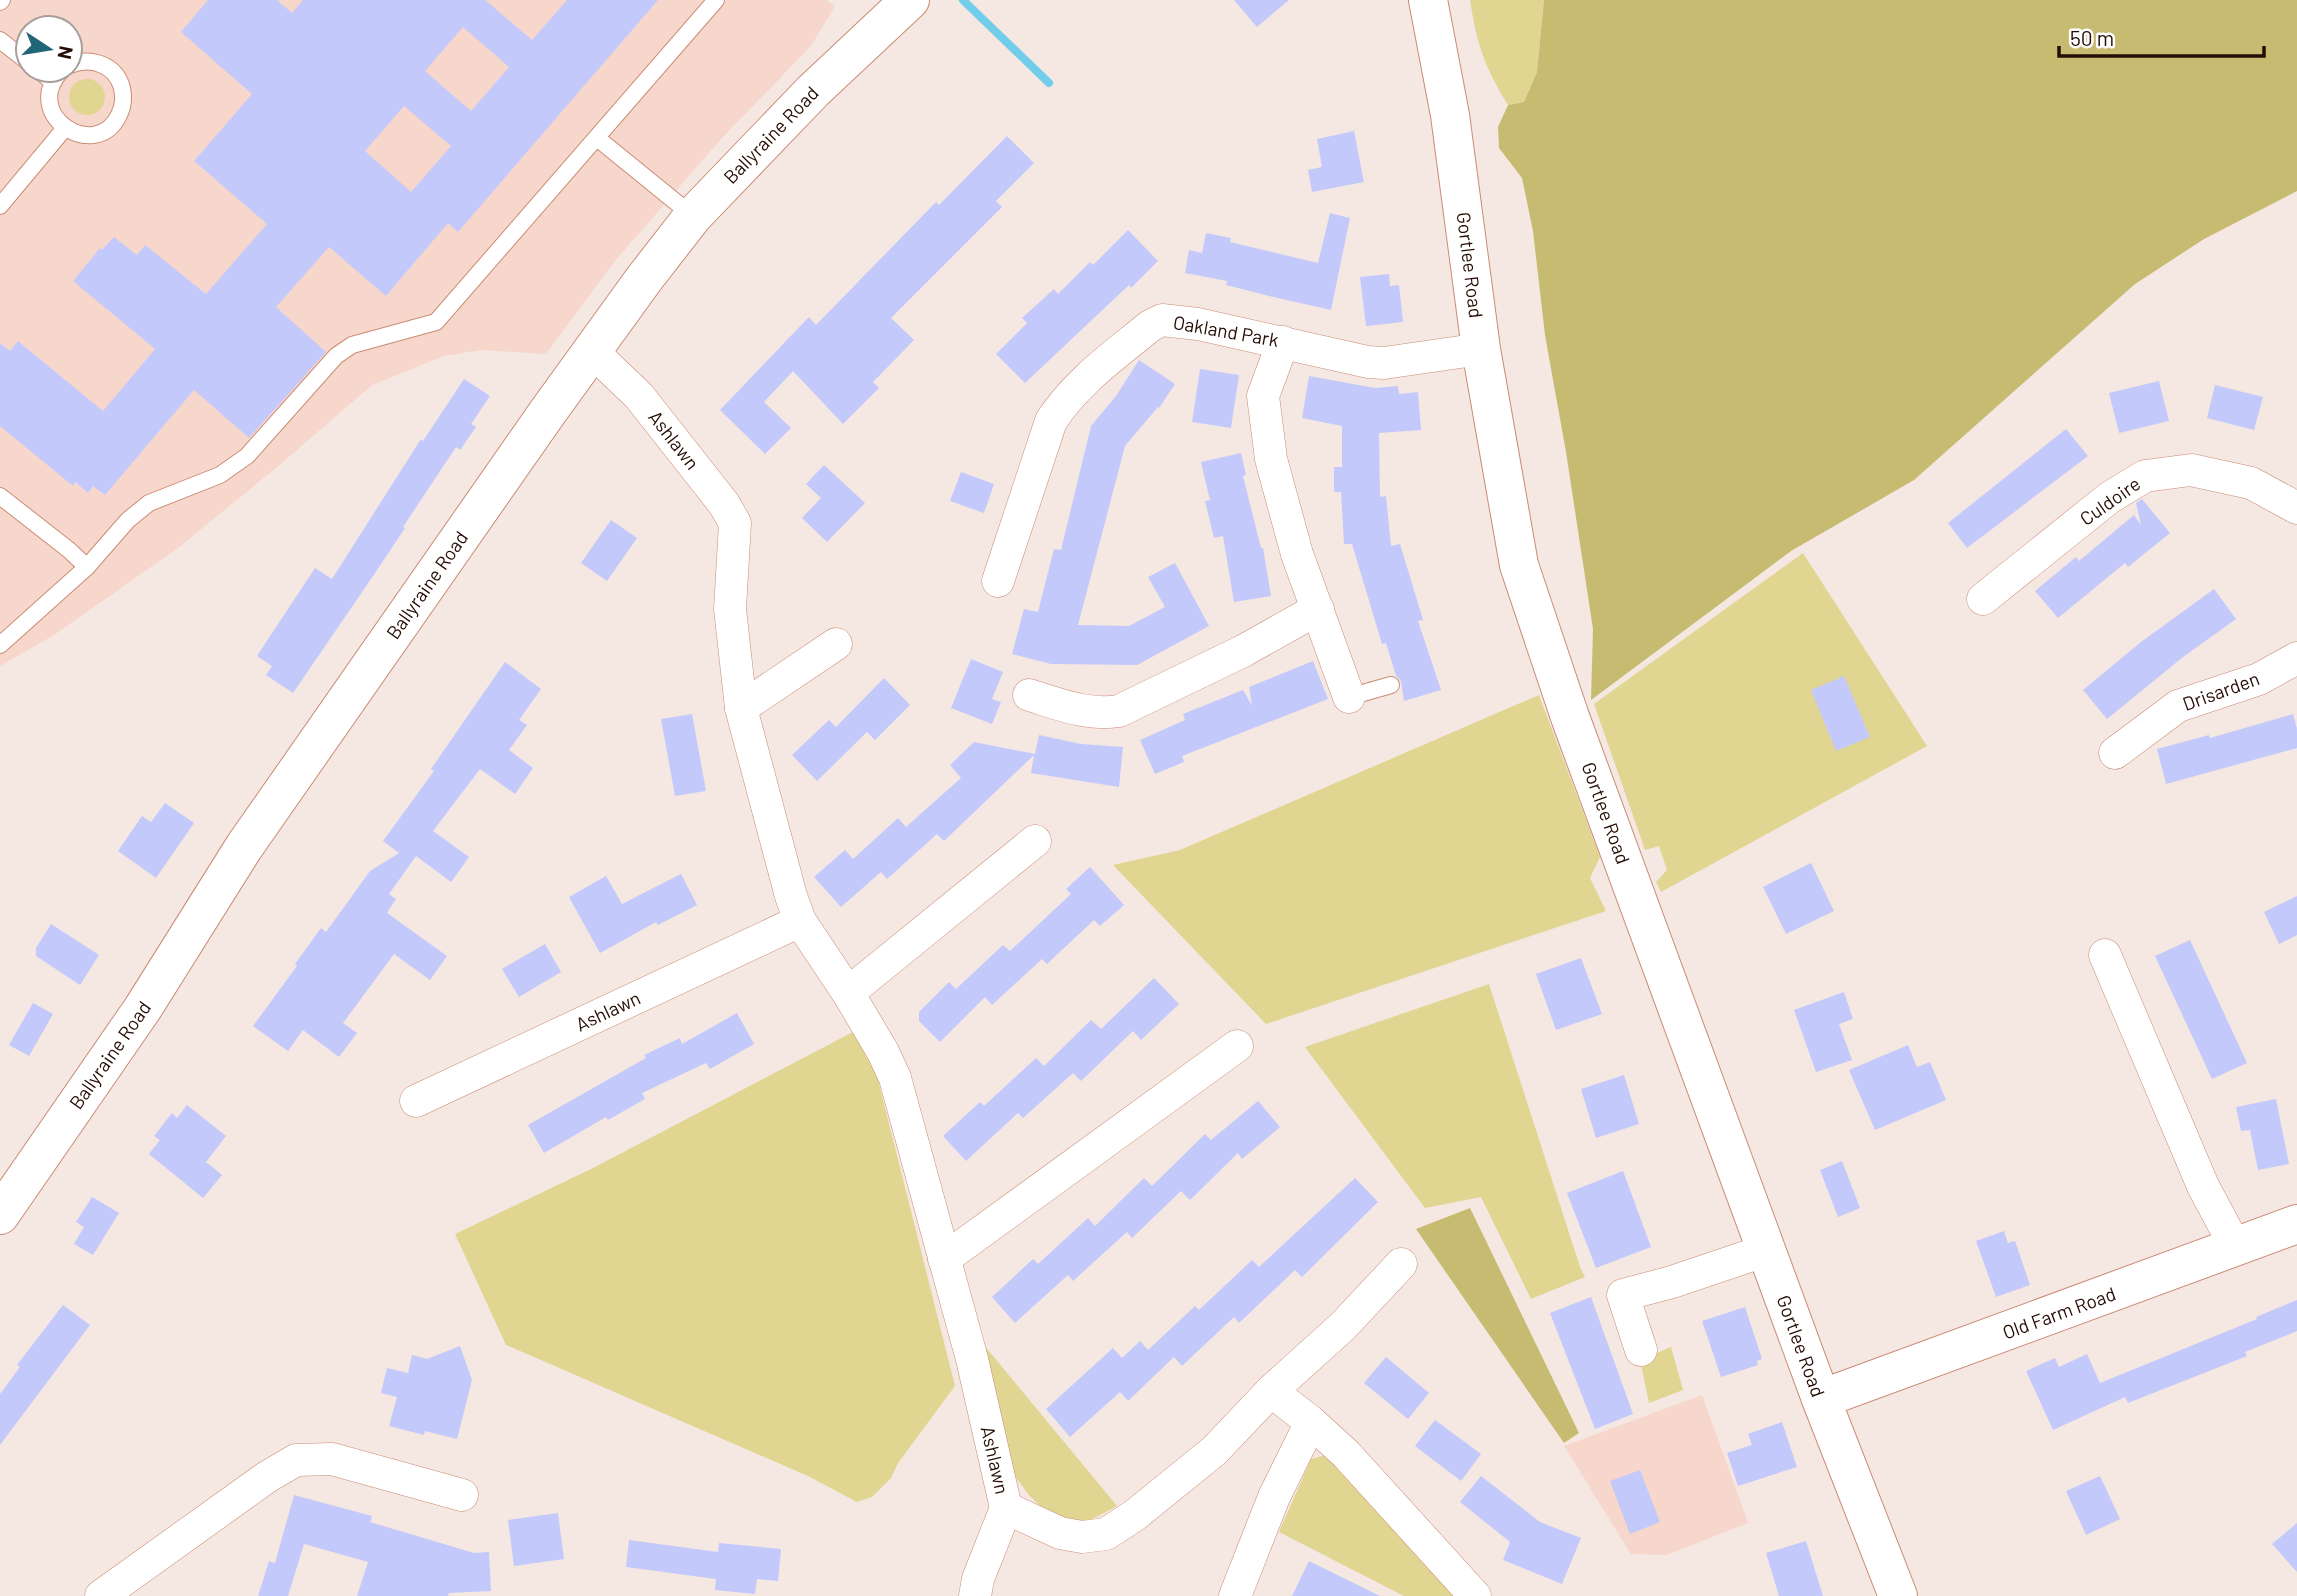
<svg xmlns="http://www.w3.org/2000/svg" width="2297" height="1596" viewBox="0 0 2297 1596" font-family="Barlow,sans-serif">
<rect width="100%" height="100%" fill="#f5e7e1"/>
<g fill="#f7d7cc" fill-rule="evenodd">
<path d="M0 0H827L835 6 811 46 722 138 614 262 546 354 482 350 444 356 372 385 277 467 178 548 54 635 0 666ZM28 28H70V70H28Z"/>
<polygon points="1702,1395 1748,1523 1667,1555 1631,1554 1564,1446"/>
</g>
<g fill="#e0d691">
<path d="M1470 0H1544L1537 72 1524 102 1508 105C1484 66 1477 45 1470 0Z"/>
<circle cx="87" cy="97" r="18"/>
<polygon points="1803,553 1927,746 1661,892 1656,882 1667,870 1659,846 1645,850 1594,704"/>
<polygon points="1539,695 1600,857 1590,878 1606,911 1266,1024 1113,865 1180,850"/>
<polygon points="1489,984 1580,1267 1585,1277 1531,1299 1481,1197 1425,1208 1305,1047"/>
<polygon points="853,1032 877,1076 955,1386 898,1463 891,1478 872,1497 857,1502 808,1476 506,1345 455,1234 593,1168"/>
<polygon points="974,1333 1117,1506 1083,1524 1051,1517 1029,1495 1008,1467"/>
<polygon points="1671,1347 1683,1390 1649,1403 1640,1360"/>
<polygon points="1326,1455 1456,1596 1404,1596 1279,1532 1311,1459"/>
</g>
<g fill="#c7bb71">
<polygon points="1544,0 2297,0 2297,191 2204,239 2135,284 1914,480 1791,551 1591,700 1593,629 1566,452 1545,335 1533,231 1522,178 1499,148 1498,127 1508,105 1524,102 1537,72"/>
<polygon points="1470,1208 1579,1433 1564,1443 1416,1229"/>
</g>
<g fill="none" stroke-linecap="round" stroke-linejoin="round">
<polyline stroke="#72cdea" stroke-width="8" points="963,0 1049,83"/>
</g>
<g fill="#c4c9fb" fill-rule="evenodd">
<path d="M208 0H277L292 13 303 0H485L532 40 567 0H658L458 232 448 223 386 296 329 247 276 307 326 352 249 438 194 390 105 495 93 486 88 493 75 482 73 486 0 426V343L10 351 18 341 103 411 155 349 73 281 100 248 102 250 114 237 137 255 145 245 206 294 267 224 194 161 252 94 181 32ZM463 27 509 67 471 111 425 71ZM404 106 451 146 411 192 365 151Z"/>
<polygon points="1234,0 1289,0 1257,27"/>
<polygon points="1354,131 1364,182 1312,192 1308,170 1322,167 1317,139"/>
<polygon points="1007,136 1034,163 996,201 1002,207 891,318 914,340 873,382 879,388 843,424 793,371 764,402 791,428 765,454 720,410 809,317 816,325 936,202 939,205"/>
<polygon points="1330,213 1350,218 1331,310 1269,296 1226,285 1227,281 1185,273 1189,250 1202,253 1206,233 1231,238 1230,242 1318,263"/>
<polygon points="1128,230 1158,261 1131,288 1129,285 1025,383 996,354 1027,323 1022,318 1054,289 1058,294 1090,262 1093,265"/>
<polygon points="1389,274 1390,286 1399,285 1403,322 1366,326 1360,277"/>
<polygon points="1139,360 1175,384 1159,408 1158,407 1125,446 1078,625 1129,626 1165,607 1148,577 1175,563 1209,626 1137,665 1051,664 1012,654 1024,609 1038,612 1054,549 1061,550 1091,426 1116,396"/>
<polygon points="1200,369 1239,375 1231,428 1192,422"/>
<polygon points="1309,376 1375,388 1398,386 1399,394 1418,392 1421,430 1379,433 1380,497 1386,496 1391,546 1400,544 1423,620 1418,621 1441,690 1404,701 1401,681 1396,676 1386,643 1382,644 1352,544 1344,544 1341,492 1334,492 1334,467 1342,467 1342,426 1302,418"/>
<polygon points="464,379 490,396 471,424 476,427 460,450 456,447 403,527 405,528 373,576 293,693 266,675 272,666 257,656 315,568 332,579 421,439 423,441"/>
<polygon points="2159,381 2169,421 2119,433 2109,393"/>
<polygon points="2215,385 2263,397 2254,430 2207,418"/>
<polygon points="2066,429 2088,456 1967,548 1948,523"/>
<polygon points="1241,453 1246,475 1243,476 1261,548 1263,548 1271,596 1234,602 1223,536 1214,538 1205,501 1210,500 1201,462"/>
<polygon points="824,465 865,503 827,542 802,518 821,498 806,484"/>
<polygon points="961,472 994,484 984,513 950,501"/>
<polygon points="2142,499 2170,533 2128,567 2125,563 2058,618 2035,591 2076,557 2079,561 2134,515 2141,525 2136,503"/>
<polygon points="611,520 637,538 607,581 581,563"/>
<polygon points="2214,589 2236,619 2183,657 2107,719 2083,690 2141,642"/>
<polygon points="971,659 1003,672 992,699 1001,702 992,724 951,708"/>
<polygon points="1313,661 1328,699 1182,756 1184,762 1155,774 1140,740 1185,720 1183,714 1243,690 1252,706 1249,687"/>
<polygon points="505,662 541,689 519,720 527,725 509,750 533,768 515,794 480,769 433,831 469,857 451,882 416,856 389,894 396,899 387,913 447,956 430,980 394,954 343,1023 357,1033 339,1057 303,1030 288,1051 253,1026 297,966 295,964 321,928 326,932 370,871 399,853 383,841 434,771 431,769"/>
<polygon points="1844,676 1870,737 1836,751 1811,690"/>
<polygon points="884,678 910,705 875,740 867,732 817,781 792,755 829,720 836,727"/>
<polygon points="692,714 706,791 675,796 661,719"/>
<polygon points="2293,714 2297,729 2297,748 2166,784 2157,749 2209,735 2210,738"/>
<polygon points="1039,735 1081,744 1123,747 1119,787 1031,773 1034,755 944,841 937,834 887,879 881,872 841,907 814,877 845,850 853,859 898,818 906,827 961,778 950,765 974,742 1035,754"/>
<polygon points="165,803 194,823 156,878 118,851 142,816 151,822"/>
<polygon points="1811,863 1834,911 1786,934 1763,887"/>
<polygon points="1090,867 1124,905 1100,926 1094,920 1047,964 1042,959 992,1005 985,997 940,1042 919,1021 919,1012 949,982 956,989 1003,945 1010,951 1071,894 1066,889"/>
<polygon points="681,874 697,905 658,925 656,922 600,953 569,897 606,876 622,904"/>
<polygon points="2297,896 2297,935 2279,944 2264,912"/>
<polygon points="51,924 99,955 80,985 36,956 36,948"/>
<polygon points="2190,940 2247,1063 2212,1079 2155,956"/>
<polygon points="545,944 561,972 519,997 502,969"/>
<polygon points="1581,958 1602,1014 1556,1030 1536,974"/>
<polygon points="1154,978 1179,1004 1141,1040 1133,1031 1081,1081 1073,1073 1023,1118 1018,1113 966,1161 943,1136 980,1102 984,1106 1036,1058 1044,1066 1091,1020 1101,1029"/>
<polygon points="1844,992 1853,1019 1839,1024 1852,1060 1816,1072 1794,1010"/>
<polygon points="33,1003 53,1014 29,1056 9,1045"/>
<polygon points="737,1013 754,1044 710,1069 706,1063 642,1093 645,1099 608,1120 606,1117 544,1153 528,1125 646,1058 644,1055 680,1038 682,1044"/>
<polygon points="1908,1045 1917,1067 1930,1062 1946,1100 1875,1130 1849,1070"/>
<polygon points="1624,1075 1639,1124 1596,1138 1581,1089"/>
<polygon points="2276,1099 2289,1164 2258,1170 2250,1130 2241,1131 2236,1107"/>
<polygon points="1258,1101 1280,1127 1242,1159 1238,1153 1190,1200 1181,1191 1132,1238 1127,1232 1073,1281 1068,1275 1015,1323 992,1297 1033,1259 1038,1264 1088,1218 1095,1226 1144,1178 1152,1186 1205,1134 1211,1140"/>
<polygon points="187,1105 226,1136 206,1162 222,1175 203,1198 149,1154 160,1140 154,1136 172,1113 177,1118"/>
<polygon points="1842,1161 1860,1208 1838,1217 1820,1170"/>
<polygon points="1623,1171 1651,1247 1596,1268 1567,1193"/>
<polygon points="1355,1178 1378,1202 1302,1277 1295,1270 1239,1323 1234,1317 1182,1366 1174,1357 1128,1401 1120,1392 1070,1437 1046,1409 1113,1348 1122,1358 1140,1341 1148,1350 1195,1306 1199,1310 1252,1260 1259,1267"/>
<polygon points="92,1197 119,1213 93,1255 74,1244 84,1227 76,1222"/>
<polygon points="2004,1231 2008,1243 2015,1241 2030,1285 1996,1297 1976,1241"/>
<polygon points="1591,1297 1633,1414 1595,1429 1550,1313"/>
<polygon points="2297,1300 2297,1331 2245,1352 2247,1356 2128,1403 2125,1397 2053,1430 2026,1371 2055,1358 2059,1367 2087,1354 2100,1383 2257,1319 2256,1317"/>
<polygon points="63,1305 90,1325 0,1445 0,1394 20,1367 17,1365"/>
<polygon points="1745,1307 1762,1359 1757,1361 1758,1365 1721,1377 1702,1321"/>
<polygon points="460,1346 472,1380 457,1439 425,1431 424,1435 389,1426 397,1397 381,1393 387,1368 408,1373 412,1355 427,1359"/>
<polygon points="1386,1357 1429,1393 1408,1419 1364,1383"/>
<polygon points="1435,1420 1481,1454 1461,1481 1415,1446"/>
<polygon points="1782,1422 1797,1467 1738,1486 1727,1453 1752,1445 1748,1434"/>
<polygon points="1640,1470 1660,1522 1630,1534 1610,1481"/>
<polygon points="1481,1476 1540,1522 1581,1538 1562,1584 1503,1560 1510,1542 1460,1502"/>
<polygon points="2100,1476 2120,1519 2086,1535 2066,1491"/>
<polygon points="294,1495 372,1516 370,1522 474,1553 489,1552 491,1591 449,1593 448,1596 357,1596 368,1562 304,1544 288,1596 258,1596 269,1561 275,1563"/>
<polygon points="558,1513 564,1559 514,1566 508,1520"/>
<polygon points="2297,1523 2297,1572 2272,1544"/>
<polygon points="629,1540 718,1552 719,1543 781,1549 778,1581 757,1579 755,1594 715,1590 716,1579 626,1567"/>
<polygon points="1806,1541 1823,1596 1779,1596 1766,1553"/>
<polygon points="1309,1561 1380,1596 1292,1596"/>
</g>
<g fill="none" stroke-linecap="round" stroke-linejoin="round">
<defs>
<g id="service">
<polyline points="0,2 2,0"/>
<polyline points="0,40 28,62"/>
<polyline points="38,70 53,82"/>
<path d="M62 70C19 114 96 164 119 115 123 107 124 97 122 88 116 65 91 56 70 65"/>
<polyline points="597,138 693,216"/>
<polyline points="0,206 65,128"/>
<polyline points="0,496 69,550 87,567"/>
<polyline points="0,645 87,567 128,520 149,503 220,475 247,456 336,356 352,345 436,322 716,0"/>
<polyline points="1349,697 1391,685"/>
</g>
<g id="minor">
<polyline points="1283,342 1263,396 1271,459 1297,554 1349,697"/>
<polyline points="592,351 639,396 724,504 735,523 730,609 741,708 791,896 800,921 848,993 883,1052 895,1078 972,1359 1006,1508"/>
<path d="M998 581 1051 421C1076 382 1115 355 1150 326L1162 320 1198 324 1368 362 1384 363 1481 349"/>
<polyline points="1983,599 2109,498 2145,476 2191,470 2251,483 2297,508"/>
<path d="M1029 695C1059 704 1087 716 1119 711L1243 651 1318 609"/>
<polyline points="741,708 836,644"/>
<polyline points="2115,753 2178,706 2259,679 2297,658"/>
<polyline points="2105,955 2203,1186 2236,1248"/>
<polyline points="848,993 1035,841"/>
<polyline points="416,1101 800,921"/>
<polyline points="944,1259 1237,1046"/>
<polyline points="1641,1350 1623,1295 1672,1282 1767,1250"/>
<polyline points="1271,1391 1311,1422 1346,1454 1475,1596"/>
<polyline points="1006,1508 1060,1533 1082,1537 1106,1534 1135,1515 1214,1451 1271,1391 1343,1326 1401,1264"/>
<polyline points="101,1596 267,1477 296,1460 332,1459 462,1495"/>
<polyline points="975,1596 978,1579 1006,1508"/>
<polyline points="1235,1596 1274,1497 1311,1422"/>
</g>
<g id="tertiary">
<polyline points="1428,0 1450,115 1481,349 1519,565 1570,717 1821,1399 1898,1596"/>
<polyline points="1821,1399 2297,1224"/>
</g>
<polyline id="secondary" points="0,1215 143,1008 244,847 547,413 644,279 693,216 813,91 910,0"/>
</defs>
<use href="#service" stroke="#cb8b73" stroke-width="18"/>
<use href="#minor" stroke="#cb8b73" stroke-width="33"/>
<use href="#tertiary" stroke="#cb8b73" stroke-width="40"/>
<use href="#secondary" stroke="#cb8b73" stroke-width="40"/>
<use href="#service" stroke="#fff" stroke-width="16"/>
<use href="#minor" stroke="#fff" stroke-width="32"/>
<use href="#tertiary" stroke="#fff" stroke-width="38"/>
<use href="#secondary" stroke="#fff" stroke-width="38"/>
</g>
<g text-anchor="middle" stroke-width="5" stroke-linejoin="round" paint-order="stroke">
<g font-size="19" fill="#250d05" stroke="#fff">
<text transform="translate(771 135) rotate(-46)" y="7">Ballyraine Road</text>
<text transform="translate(1470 265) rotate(83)" y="7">Gortlee Road</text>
<text transform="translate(1226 331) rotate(10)" y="7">Oakland Park</text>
<text transform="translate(674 440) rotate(52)" y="7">Ashlawn</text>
<text transform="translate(2110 501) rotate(-35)" y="7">Culdoire</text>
<text transform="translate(427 585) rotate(-55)" y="7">Ballyraine Road</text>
<text transform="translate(2221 691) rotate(-20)" y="7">Drisarden</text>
<text transform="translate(1606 813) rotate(70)" y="7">Gortlee Road</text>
<text transform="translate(608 1011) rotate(-25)" y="7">Ashlawn</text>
<text transform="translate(110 1055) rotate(-55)" y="7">Ballyraine Road</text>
<text transform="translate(2059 1313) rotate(-20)" y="7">Old Farm Road</text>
<text transform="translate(1801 1346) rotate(70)" y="7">Gortlee Road</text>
<text transform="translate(995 1460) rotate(77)" y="7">Ashlawn</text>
</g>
</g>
<g transform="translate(49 49) rotate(102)"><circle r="33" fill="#ffffff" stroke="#a89e9b" stroke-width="2"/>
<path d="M0-5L12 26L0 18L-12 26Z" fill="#236578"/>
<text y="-10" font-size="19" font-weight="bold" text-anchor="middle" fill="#250d05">N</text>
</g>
<path d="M2059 46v10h205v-10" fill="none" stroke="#250d05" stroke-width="3.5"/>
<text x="2070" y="46" font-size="21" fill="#250d05" stroke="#ffffff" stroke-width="5" paint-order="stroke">50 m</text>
</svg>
